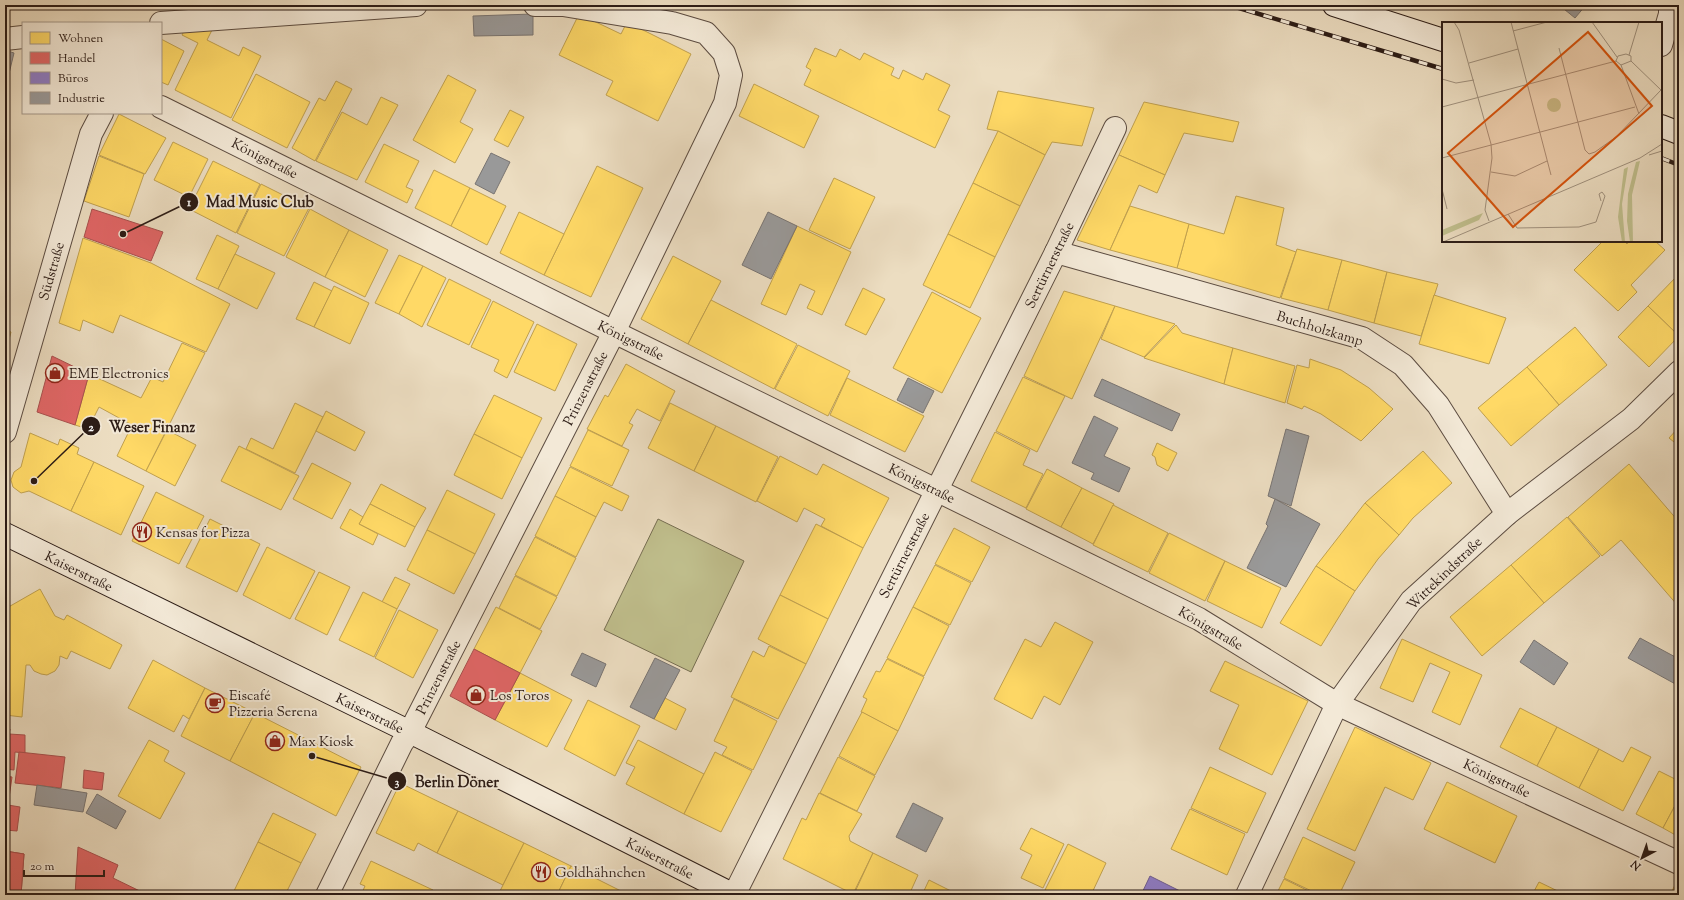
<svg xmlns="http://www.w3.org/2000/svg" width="1684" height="900" viewBox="0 0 1684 900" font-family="'Sorts Mill Goudy',serif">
<rect width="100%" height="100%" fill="#ecddc1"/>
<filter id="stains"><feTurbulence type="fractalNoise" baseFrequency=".005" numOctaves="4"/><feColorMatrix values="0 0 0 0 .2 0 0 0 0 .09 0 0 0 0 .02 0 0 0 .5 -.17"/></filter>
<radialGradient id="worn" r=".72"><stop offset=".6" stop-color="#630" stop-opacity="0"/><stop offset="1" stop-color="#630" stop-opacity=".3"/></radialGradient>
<polygon fill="#c0bf8d" stroke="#766e52" points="658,519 744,561 691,672 604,630"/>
<g fill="#ffd966" stroke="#c0a04e">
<polygon points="579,14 621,34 627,22 691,54 658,121 606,95 613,81 559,55"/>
<polygon points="215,24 207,40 239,56 243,47 261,56 231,118 175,90 198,43 182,35 187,25"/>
<polygon points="161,39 184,51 168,85 161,82"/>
<polygon points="815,48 836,57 840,49 860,60 864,53 894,68 891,75 899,79 903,70 923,80 926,73 950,85 938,110 950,116 935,148 804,85 811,70 806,67"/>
<polygon points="256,74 310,102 287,148 232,120"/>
<polygon points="448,75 476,90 460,122 473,129 455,163 413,140"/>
<polygon points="336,81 352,89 315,161 292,148 319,98 325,101"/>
<polygon points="754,84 819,116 804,148 739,116"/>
<polygon points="998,91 1094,108 1082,146 1052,142 1045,155 998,131 987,129"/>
<polygon points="381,97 398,105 357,180 316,161 342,112 367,125"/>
<polygon points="1144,102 1239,122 1233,142 1184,133 1165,175 1119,155"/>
<polygon points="510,110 524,117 508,147 494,140"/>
<polygon points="119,114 166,138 145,174 99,155"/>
<polygon points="998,131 1045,155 1020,206 973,183"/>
<polygon points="173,142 208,159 189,197 154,180"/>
<polygon points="384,144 419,161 406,187 413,190 407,203 365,182"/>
<polygon points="1119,155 1165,175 1157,193 1139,185 1110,250 1077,240"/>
<polygon points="99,156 144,174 129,217 84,201"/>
<polygon points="213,161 260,184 236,233 189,209"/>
<polygon points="597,166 643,188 591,297 544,275"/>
<polygon points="434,170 470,188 451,226 415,208"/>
<polygon points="834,178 875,197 850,249 809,230"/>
<polygon points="973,183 1020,206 995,257 948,234"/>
<polygon points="261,184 309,208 284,256 237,233"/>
<polygon points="470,188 506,206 487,245 451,226"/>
<polygon points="1236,196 1284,208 1276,245 1296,252 1280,298 1177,268 1189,224 1224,234"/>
<polygon points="1130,206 1189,224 1177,268 1110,250"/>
<polygon points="310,209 349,230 325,277 286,257"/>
<polygon points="519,212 564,234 544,275 500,253"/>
<polygon points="797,226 851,252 822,315 807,308 815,291 800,284 786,315 761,304"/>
<polygon points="349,230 388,250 365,297 325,277"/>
<polygon points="948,234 995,257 970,308 923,285"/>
<polygon points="217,235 239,246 218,289 196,279"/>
<polygon points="83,238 151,263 230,304 206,352 120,315 113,333 83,320 80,331 59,323"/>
<polygon points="1603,241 1624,241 1627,244 1629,241 1655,241 1665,250 1631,285 1637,292 1618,311 1574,270"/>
<polygon points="1297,249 1342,260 1328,310 1281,298"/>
<polygon points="235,254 275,273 257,309 218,289"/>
<polygon points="399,255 423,266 399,314 375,303"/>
<polygon points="673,256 721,281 688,344 641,319"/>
<polygon points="1342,260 1387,272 1374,323 1328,310"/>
<polygon points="423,266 446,278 422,327 399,314"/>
<polygon points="1387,272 1438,284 1421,336 1374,323"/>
<polygon points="1677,276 1679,278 1679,336 1648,306"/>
<polygon points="449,279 491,300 469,345 427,325"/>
<polygon points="314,282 332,291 314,327 296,319"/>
<polygon points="334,286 369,303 350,344 314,327"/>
<polygon points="863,288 885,299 866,335 845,325"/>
<polygon points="1064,291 1115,306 1072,399 1024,376"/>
<polygon points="932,292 981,318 942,393 893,368"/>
<polygon points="1434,295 1506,318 1489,364 1419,344"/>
<polygon points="711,300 797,344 774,389 688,344"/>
<polygon points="493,301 534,322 507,378 494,371 499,360 471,347"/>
<polygon points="1115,306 1175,324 1144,357 1101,339"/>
<polygon points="1648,306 1679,336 1649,367 1618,337"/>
<polygon points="537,324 577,344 555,391 514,372"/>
<polygon points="1176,325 1182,333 1233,348 1224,384 1144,358"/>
<polygon points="1575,327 1607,365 1559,405 1527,367"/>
<polygon points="5,330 11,332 5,355"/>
<polygon points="182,343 205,353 146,471 117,456 132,425 99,407 88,429 75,425 89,374 141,398 152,377 163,382"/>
<polygon points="798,345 850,371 828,416 775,389"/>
<polygon points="1233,348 1295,366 1285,403 1224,384"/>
<polygon points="1310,359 1341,370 1369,388 1393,409 1361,441 1321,414 1304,406 1302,409 1287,403 1297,365 1309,368"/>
<polygon points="626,364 675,391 660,421 637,409 629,423 633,425 622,446 587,429 605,395 608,397"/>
<polygon points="1527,367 1559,405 1511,446 1478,408"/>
<polygon points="1023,377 1065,396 1037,452 996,431"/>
<polygon points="847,378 924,416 905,452 830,415"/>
<polygon points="494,395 542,418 522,458 474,434"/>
<polygon points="295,403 323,417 295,473 246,449 251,438 273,449"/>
<polygon points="670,403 716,426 694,471 648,448"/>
<polygon points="326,411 365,432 355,451 316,431"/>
<polygon points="716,426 778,457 756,502 694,471"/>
<polygon points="1679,427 1679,446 1669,438"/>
<polygon points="167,430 196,445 175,486 146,471"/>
<polygon points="588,430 629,450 612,486 570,466"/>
<polygon points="995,432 1030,450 1023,465 1043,474 1026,508 971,481"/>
<polygon points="30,433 58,445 60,439 79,448 77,454 94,462 71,511 29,491 21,493 13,487 11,480 14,472 21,467"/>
<polygon points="474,434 522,458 502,499 454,475"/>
<polygon points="1157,443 1177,453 1168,471 1157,465 1155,457 1152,455"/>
<polygon points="239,446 299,476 281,510 221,481"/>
<polygon points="1423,451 1452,483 1413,518 1399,535 1365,503"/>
<polygon points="780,456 817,475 823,464 889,498 863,548 821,526 825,519 804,508 797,522 757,501"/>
<polygon points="94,462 144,486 121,535 71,511"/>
<polygon points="312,463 351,483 332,519 293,499"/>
<polygon points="1629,464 1679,522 1679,607 1621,540 1602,556 1568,517"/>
<polygon points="570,467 629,496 622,511 604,502 596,517 555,496"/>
<polygon points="1047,469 1082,488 1061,527 1026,509"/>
<polygon points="381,484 426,508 415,527 370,504"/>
<polygon points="1082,488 1114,504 1093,544 1061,527"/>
<polygon points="447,490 495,514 475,554 427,530"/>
<polygon points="156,492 204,516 179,564 132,541"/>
<polygon points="555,496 596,517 576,557 535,536"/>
<polygon points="1365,503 1399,535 1378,559 1355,591 1316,566"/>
<polygon points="370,504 415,527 405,547 359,524"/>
<polygon points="1113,505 1168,533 1148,572 1093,545"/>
<polygon points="350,509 363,517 359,524 378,534 373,545 340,528"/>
<polygon points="1567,517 1600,556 1544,603 1511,565"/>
<polygon points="210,519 260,544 237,592 186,567"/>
<polygon points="816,524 863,548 828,619 780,595"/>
<polygon points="954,528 990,547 972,582 935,564"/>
<polygon points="427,530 475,554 454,594 407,570"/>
<polygon points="1169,533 1225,561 1205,601 1149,573"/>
<polygon points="535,537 576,558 557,596 515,575"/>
<polygon points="267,547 315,571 290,619 243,595"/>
<polygon points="1225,561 1281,588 1262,628 1207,601"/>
<polygon points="935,565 971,583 950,625 913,607"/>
<polygon points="1511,565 1544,603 1482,656 1450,617"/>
<polygon points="1316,566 1355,591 1321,646 1280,623"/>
<polygon points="319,572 350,587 327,635 295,619"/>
<polygon points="515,576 557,597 540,629 499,608"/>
<polygon points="395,577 410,584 397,609 382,602"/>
<polygon points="40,589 55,616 64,620 67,615 122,645 110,669 71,651 67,659 60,656 59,665 55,671 47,675 41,674 34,671 30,665 26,665 22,717 5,715 5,609"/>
<polygon points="363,592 397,609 374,657 339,640"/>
<polygon points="780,595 828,619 806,664 758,639"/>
<polygon points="496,607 542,631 520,673 474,649"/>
<polygon points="913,607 949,626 924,676 887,658"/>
<polygon points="399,610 438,630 413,678 375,658"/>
<polygon points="1055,622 1093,642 1060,705 1044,696 1032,719 994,699 1025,639 1041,647"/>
<polygon points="1402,639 1482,675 1460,725 1432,712 1450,672 1430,663 1413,702 1380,688"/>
<polygon points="769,646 806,664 778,719 731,697 753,651 764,657"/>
<polygon points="887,659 924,677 898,731 861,712 867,699 863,697 876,671 880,672"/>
<polygon points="153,660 205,688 189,719 183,715 174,732 128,708"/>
<polygon points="1225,661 1308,701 1272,775 1219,749 1239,705 1210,691"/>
<polygon points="520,673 572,700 547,747 495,720"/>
<polygon points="205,688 255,713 230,761 181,736"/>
<polygon points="665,698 686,709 676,730 654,719"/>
<polygon points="734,699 777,721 753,770 722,755 727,747 714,741"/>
<polygon points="588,700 640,726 615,776 564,749"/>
<polygon points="1520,708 1557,727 1537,766 1500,747"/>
<polygon points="862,712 898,731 875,775 839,756"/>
<polygon points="255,713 361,767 336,816 230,761"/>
<polygon points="1355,727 1431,763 1413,800 1385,787 1355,851 1307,829"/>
<polygon points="1557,727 1599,749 1579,788 1537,766"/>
<polygon points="149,740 169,751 164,761 185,773 160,819 118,796"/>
<polygon points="638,740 704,774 684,814 626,784 635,767 626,763"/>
<polygon points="1631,747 1651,757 1623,811 1579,788 1599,749 1623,762"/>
<polygon points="715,752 752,771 721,832 684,814"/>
<polygon points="838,757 875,776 857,811 820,793"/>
<polygon points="1210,767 1266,793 1247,833 1191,808"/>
<polygon points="1659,771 1679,781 1679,798 1663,828 1636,814"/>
<polygon points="1447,782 1517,816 1495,863 1424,829"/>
<polygon points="400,783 458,811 437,853 418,843 414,851 376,833"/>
<polygon points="819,793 862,814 849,836 850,841 873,853 853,894 783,859 802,818 806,820"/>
<polygon points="1679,798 1679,837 1663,828"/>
<polygon points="1190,809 1245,834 1227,875 1171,849"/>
<polygon points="458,811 524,843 503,885 437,853"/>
<polygon points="273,813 316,834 301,863 258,842"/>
<polygon points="1031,828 1064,844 1043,888 1021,878 1032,855 1020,849"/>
<polygon points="1303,837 1355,862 1339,895 1320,895 1284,878"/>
<polygon points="258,842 301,863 285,895 232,895"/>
<polygon points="524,843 571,866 557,895 508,895 500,891"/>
<polygon points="1068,844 1106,863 1091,895 1055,895 1045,890"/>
<polygon points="873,853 918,875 909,895 854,894"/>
<polygon points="371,861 433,890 430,895 361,895 365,886 360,884"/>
<polygon points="571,866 629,895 557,895"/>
<polygon points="1284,879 1317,895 1276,895"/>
<polygon points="929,880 959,895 922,895"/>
<polygon points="1539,882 1566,895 1532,895"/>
<polygon points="1676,883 1679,885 1679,895 1670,895"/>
</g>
<g fill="#e06666" stroke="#aa504e">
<polygon points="92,209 163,232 151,261 84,237"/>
<polygon points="52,356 89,374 75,425 37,412"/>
<polygon points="474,649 520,673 495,720 450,696"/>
<polygon points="5,728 10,729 9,734 25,735 25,753 15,752 14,770 5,769"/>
<polygon points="19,752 65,757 61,788 15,783"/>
<polygon points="84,770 104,773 102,790 83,788"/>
<polygon points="5,776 12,777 8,805 20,807 17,831 5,830"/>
<polygon points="78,847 118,865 113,878 148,895 75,895"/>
<polygon points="5,851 24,854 21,895 5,895"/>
<polygon points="5,851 24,854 21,895 5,895"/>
</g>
<polygon fill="#8e7cc3" stroke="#715f8f" points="1150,876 1188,895 1141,895"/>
<g fill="#999" stroke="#787472">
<polygon points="1559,5 1586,5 1575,18"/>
<polygon points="533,14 533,35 474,36 473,16"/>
<polygon points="5,50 14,53 5,90"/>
<polygon points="491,153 510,162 494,194 475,184"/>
<polygon points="768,212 797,226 771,279 742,265"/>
<polygon points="908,378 934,391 923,413 897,400"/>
<polygon points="1102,379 1180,414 1172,431 1094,396"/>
<polygon points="1094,416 1118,428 1104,456 1130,468 1119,492 1091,479 1094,473 1072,463"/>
<polygon points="1286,429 1309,436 1291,506 1268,496"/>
<polygon points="1275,499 1320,524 1286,587 1247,568 1268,526 1266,524"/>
<polygon points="1640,638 1679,659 1679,686 1628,658"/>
<polygon points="1534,640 1568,663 1554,685 1520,662"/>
<polygon points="582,653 606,664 596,687 571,675"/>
<polygon points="655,658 680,670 654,719 630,707"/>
<polygon points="37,785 87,793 83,812 34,805"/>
<polygon points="97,794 126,811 116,829 86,813"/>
<polygon points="913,803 943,818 926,852 896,837"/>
</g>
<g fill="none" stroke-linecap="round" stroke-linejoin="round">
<defs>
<g id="minor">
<polyline points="161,23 416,5"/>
<polyline points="5,39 23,37"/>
<polyline points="1661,45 1670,14 1670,5"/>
<polyline points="161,107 614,332 1199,619 1337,704 1679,863"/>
<polyline points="1056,252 1362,338 1403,365 1438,405 1507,514"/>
<polyline points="5,432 91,134 102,113"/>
<polyline points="327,895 402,743 410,732 614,332 725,103 731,75 724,53 706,33 672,23 563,5 535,5"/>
<polyline points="734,895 1056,252 1115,128"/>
<polyline points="1247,895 1337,704 1411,601 1507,514 1631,419 1679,372"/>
</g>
<g id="secondary">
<polyline points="1334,5 1443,40"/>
<polyline points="1661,126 1679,133"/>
<polyline points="5,534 410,732 734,895"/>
</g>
</defs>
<use href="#minor" stroke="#5c4c41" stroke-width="24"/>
<use href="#secondary" stroke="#2c1c16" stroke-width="24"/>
<use href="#minor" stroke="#f3e9d7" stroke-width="22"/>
<use href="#secondary" stroke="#f3e9d7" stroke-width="22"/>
<defs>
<g id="rail">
<polyline points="1229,5 1443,69"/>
<polyline points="1661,158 1679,165"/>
</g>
</defs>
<use href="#rail" stroke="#2c1c16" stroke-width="4.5"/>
<use href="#rail" stroke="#f3e9d7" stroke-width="3" stroke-dasharray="9" stroke-linecap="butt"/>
</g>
<defs>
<symbol id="shop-ring" viewBox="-11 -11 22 22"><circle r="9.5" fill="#f3e9d7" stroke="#8f2418" stroke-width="1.5"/><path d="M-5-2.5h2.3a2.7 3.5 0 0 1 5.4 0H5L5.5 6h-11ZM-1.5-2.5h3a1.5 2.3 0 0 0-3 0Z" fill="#8f2418"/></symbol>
<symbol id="restaurant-ring" viewBox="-11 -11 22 22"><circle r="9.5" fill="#f3e9d7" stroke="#8f2418" stroke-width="1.5"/><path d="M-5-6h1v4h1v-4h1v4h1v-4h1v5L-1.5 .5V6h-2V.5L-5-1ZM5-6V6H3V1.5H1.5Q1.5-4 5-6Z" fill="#8f2418"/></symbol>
<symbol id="cafe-ring" viewBox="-11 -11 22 22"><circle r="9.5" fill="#f3e9d7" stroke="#8f2418" stroke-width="1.5"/><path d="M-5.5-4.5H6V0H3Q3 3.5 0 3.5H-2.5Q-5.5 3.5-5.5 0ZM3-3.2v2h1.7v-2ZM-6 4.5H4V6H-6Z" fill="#8f2418"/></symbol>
</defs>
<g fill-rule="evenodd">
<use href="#shop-ring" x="44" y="362" width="22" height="22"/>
<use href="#restaurant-ring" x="131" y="521" width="22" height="22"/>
<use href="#shop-ring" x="465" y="684" width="22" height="22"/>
<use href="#cafe-ring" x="204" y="692" width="22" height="22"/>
<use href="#shop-ring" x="264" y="730" width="22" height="22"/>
<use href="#restaurant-ring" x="530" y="861" width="22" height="22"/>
</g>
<g text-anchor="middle" stroke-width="4" stroke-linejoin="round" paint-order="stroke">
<g font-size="14" fill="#2c1c16" stroke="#f3e9d7">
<text transform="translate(265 158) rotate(27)" y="5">Königstraße</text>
<text transform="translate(1049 265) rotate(-64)" y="5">Sertürnerstraße</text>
<text transform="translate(51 271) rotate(-74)" y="5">Südstraße</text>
<text transform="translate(1320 328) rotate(17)" y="5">Buchholzkamp</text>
<text transform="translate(631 340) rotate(26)" y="5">Königstraße</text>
<text transform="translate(585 388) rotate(-63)" y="5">Prinzenstraße</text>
<text transform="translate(922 483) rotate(26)" y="5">Königstraße</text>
<text transform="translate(904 555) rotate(-63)" y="5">Sertürnerstraße</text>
<text transform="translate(79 571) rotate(26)" y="5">Kaiserstraße</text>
<text transform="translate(1444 573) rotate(-44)" y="5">Wittekindstraße</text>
<text transform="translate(1211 628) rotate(30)" y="5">Königstraße</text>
<text transform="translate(438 677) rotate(-63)" y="5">Prinzenstraße</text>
<text transform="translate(370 713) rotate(26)" y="5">Kaiserstraße</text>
<text transform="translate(1497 778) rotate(25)" y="5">Königstraße</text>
<text transform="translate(660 858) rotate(27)" y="5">Kaiserstraße</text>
</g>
<g font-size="14" fill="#2c1c16" stroke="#f3e9d7" text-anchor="start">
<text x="69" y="378">EME Electronics</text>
<text x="156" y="537">Kensas for Pizza</text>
<text x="229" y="700">Eiscafé<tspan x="229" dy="16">Pizzeria Serena</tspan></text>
<text x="490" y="700">Los Toros</text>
<text x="289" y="746">Max Kiosk</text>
<text x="555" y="877">Goldhähnchen</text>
</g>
</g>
<g transform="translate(1442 22)">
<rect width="220" height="220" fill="#ecddc1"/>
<path d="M105 83a7 7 0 1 1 14 0a7 7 0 1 1-14 0ZM198 139 190 173 191 220H188L185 199 186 172 194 140ZM186 145 180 182 183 220H180L176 195 182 147ZM41 191 37 198 0 214V208Z" fill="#c0bf8d"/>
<path fill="none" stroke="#9f907d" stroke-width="1" d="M12 0 17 8 49 122 50 136 43 188 47 199M69 0 109 153M150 0 175 35M71 9 105 0M117 26 143 128 147 132 153 130 174 115 219 68M187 33 197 0M174 39 176 34 184 32 189 34V39M174 39 179 43 189 39M189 39 220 69M27 41 76 27M179 43 197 92M0 57 14 61 32 58M0 85 174 39M207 133 220 129M0 136 193 85M49 150 73 154 105 139M0 167 5 187M66 192 75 206 137 205 154 200 163 174 160 170 157 172 159 179M1 220 198 136 220 122"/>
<path fill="#d5530d" fill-opacity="0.15" stroke="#d5530d" stroke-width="2" d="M146 10 210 84 71 205 6 131Z"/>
<rect width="220" height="220" fill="none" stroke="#2c1c16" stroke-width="2"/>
</g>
<path fill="none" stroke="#2c1c16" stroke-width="1.5" d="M123 234L189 202M34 481L91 426M312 756L397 781"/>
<g fill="#2c1c16" stroke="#f3e9d7" stroke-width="1.5">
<circle cx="123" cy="234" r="4"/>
<circle cx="34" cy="481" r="4"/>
<circle cx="312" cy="756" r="4"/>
<circle cx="189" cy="202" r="10"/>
<circle cx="91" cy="426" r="10"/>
<circle cx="397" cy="781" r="10"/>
</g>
<g font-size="12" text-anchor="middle" font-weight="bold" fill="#fff">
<text x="189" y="206">1</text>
<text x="91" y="431">2</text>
<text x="397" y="786">3</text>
</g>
<g font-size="15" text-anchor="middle" font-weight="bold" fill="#2c1c16" stroke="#f3e9d7" stroke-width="4" stroke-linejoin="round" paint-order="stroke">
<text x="260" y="207">Mad Music Club</text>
<text x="152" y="432">Weser Finanz</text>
<text x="457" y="787">Berlin Döner</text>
</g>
<rect width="1684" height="900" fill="none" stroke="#ecddc1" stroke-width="20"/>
<rect x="6" y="6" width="1672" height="888" fill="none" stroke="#2c1c16" stroke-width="2"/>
<rect x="10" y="10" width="1664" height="880" fill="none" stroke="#2c1c16"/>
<rect x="22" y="22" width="140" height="92" fill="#f3e9d7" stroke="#a3978a"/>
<rect x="30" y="32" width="20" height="12" fill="#ffd966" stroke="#a3978a"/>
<text x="58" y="42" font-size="12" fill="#2c1c16">Wohnen</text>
<rect x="30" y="52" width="20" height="12" fill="#e06666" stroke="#a3978a"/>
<text x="58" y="62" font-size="12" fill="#2c1c16">Handel</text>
<rect x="30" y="72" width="20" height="12" fill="#8e7cc3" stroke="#a3978a"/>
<text x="58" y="82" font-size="12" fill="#2c1c16">Büros</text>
<rect x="30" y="92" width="20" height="12" fill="#999999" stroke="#a3978a"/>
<text x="58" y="102" font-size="12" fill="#2c1c16">Industrie</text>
<g transform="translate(1642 858) rotate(221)" stroke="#f3e9d7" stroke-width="3" paint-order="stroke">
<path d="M0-3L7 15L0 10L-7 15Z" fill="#2c1c16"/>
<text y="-6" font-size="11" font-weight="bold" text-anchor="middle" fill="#2c1c16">N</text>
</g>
<path d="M24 870v6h80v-6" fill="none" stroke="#2c1c16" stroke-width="2"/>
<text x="30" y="870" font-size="12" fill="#2c1c16" stroke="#f3e9d7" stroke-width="3" paint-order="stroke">20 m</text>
<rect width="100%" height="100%" filter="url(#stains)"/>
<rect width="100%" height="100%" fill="url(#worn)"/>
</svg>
